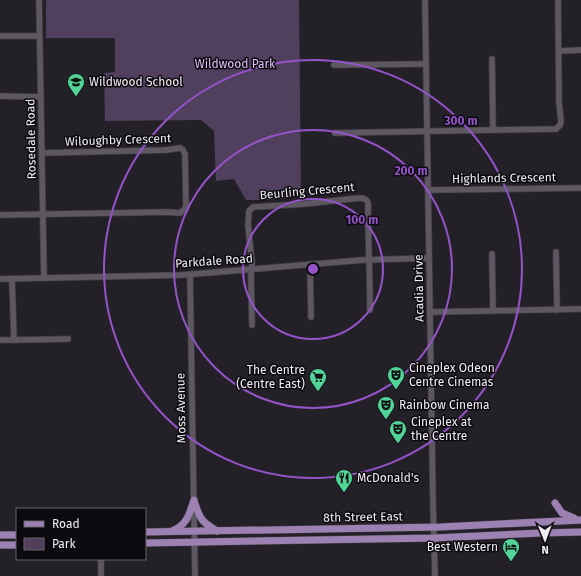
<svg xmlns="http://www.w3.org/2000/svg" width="581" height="576" viewBox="0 0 581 576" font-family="'Fira Sans',sans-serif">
<rect width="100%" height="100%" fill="#242028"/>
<polygon fill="#503f5d" points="46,0 299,0 301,197 267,200 246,200 234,179 216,181 214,131 201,120 105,121 104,73 115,72 115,38 46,38"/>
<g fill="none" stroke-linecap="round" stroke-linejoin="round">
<defs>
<g id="minor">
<polyline points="39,0 44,278"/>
<polyline points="425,0 433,503 435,576"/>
<polyline points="0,36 39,36"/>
<polyline points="559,51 581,50"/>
<polyline points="492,59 493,130"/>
<polyline points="334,65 426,64"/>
<polyline points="0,96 41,97"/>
<polyline points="335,133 493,130 556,129 560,125 561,121 559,102 558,0"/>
<polyline points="428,190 581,188"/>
<polyline points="0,215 167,212 180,213 185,209 186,207 185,154 183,150 180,148 166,150 42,153"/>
<polyline points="556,252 557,310"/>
<polyline points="492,254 493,310"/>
<polyline points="310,264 311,317"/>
<polyline points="190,275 195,576"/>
<polyline points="0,279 182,275 363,260 429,258"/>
<polyline points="430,312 581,309"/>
<path d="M252 325 251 275 252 263 248 225 249 211 253 207 304 204 359 198C363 198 366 198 368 203 368 239 370 275 370 310"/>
<polyline points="0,340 14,340 12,279"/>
<polyline points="14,340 68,339"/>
<polyline points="101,559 101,576"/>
</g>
<g id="major">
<path d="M194 501C200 518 200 521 217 531"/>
<polyline points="555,503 562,513 574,518"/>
<path d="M172 531C187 525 189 515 194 500"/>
<polyline points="145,532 440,527 581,520"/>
<polyline points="0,535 17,535"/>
<polyline points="145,543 434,538 541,533 581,532"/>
<polyline points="0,545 17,545"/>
</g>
</defs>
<use href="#minor" stroke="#3f3b42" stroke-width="7"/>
<use href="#major" stroke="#3f3b42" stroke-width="8"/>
<use href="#minor" stroke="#5c5760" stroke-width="5.5"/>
<use href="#major" stroke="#9d81b2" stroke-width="7"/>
</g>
<g fill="none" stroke="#9353c9" stroke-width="2">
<circle cx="313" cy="269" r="70"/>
<circle cx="313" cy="269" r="139"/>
<circle cx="313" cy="269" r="209"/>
</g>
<defs>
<symbol id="school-pin" viewBox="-11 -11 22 30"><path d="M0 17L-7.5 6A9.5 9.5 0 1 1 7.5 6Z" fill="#52d397" stroke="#0c0a0e"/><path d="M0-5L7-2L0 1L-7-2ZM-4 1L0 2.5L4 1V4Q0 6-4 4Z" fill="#111"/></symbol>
<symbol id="theatre-pin" viewBox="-11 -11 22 30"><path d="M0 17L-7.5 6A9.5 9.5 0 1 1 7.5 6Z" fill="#52d397" stroke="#0c0a0e"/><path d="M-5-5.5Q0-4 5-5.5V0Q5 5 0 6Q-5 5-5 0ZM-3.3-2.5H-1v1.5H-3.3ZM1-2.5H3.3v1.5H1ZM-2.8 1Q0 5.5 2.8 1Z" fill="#111"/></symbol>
<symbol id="supermarket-pin" viewBox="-11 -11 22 30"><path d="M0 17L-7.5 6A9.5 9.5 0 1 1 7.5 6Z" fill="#52d397" stroke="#0c0a0e"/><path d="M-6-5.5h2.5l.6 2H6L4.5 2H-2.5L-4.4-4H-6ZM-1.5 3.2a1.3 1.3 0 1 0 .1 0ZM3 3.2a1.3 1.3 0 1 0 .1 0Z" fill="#111"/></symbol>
<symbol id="restaurant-pin" viewBox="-11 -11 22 30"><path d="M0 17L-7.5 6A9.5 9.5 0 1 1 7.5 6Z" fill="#52d397" stroke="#0c0a0e"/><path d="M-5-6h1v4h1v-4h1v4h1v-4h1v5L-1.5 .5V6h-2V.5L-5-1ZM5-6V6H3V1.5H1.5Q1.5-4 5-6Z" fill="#111"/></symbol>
<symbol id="hotel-pin" viewBox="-11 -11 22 30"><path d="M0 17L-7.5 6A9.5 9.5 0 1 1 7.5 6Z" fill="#52d397" stroke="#0c0a0e"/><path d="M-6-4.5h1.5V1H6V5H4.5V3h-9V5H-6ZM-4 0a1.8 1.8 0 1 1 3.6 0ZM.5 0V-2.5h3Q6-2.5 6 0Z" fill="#111"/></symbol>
</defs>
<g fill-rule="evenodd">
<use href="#school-pin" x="66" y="72" width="20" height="27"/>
<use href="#theatre-pin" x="386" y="365" width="20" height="27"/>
<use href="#supermarket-pin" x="308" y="367" width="20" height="27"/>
<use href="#theatre-pin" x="376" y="395" width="20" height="27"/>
<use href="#theatre-pin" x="388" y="419" width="20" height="27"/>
<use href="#restaurant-pin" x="334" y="468" width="20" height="27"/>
<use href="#hotel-pin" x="501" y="537" width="20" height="27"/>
</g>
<g text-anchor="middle" stroke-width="3" stroke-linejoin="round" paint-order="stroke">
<g font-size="12" fill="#dfbef9" stroke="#0c0a0e">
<text x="235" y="68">Wildwood Park</text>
</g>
<g font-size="12" fill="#f1eef3" stroke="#0c0a0e" text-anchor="start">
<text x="89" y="86">Wildwood School</text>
<text x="409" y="372">Cineplex Odeon<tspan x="409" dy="14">Centre Cinemas</tspan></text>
<text x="305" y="374" text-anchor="end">The Centre<tspan x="305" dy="14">(Centre East)</tspan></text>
<text x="399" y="409">Rainbow Cinema</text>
<text x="411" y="426">Cineplex at<tspan x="411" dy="14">the Centre</tspan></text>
<text x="357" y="482">McDonald's</text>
<text x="498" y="551" text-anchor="end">Best Western</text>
</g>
<g font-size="12" fill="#f1eef3" stroke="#0c0a0e">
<text transform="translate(31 139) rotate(-91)" y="4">Rosedale Road</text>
<text transform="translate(118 140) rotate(-2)" y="4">Wiloughby Crescent</text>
<text transform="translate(504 178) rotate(-1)" y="4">Highlands Crescent</text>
<text transform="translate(307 191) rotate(-5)" y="4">Beurling Crescent</text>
<text transform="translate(214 261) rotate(-4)" y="4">Parkdale Road</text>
<text transform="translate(419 288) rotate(-91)" y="4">Acadia Drive</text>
<text transform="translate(181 408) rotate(-91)" y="4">Moss Avenue</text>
<text transform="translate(363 517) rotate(-1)" y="4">8th Street East</text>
</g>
</g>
<circle cx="313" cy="269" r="6" fill="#9353c9" stroke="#0c0a0e" stroke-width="2"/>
<g font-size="12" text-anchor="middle" font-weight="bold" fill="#9353c9" stroke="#0c0a0e" stroke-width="3" stroke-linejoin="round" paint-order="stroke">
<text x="461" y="125">300 m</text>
<text x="411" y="175">200 m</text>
<text x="362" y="224">100 m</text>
</g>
<rect x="16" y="508" width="130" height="52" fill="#0c0a0e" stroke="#68656a"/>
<rect x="24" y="521" width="20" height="6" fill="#9d81b2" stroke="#68656a"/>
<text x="52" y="528" font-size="12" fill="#f1eef3">Road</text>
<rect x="24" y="538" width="20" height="12" fill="#503f5d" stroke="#68656a"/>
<text x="52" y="548" font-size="12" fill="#f1eef3">Park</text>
<g transform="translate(545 540) rotate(179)" stroke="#0c0a0e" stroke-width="3" paint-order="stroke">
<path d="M0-3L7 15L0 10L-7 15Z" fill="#f1eef3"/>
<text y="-6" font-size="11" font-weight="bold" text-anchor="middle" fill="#f1eef3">N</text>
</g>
</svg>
